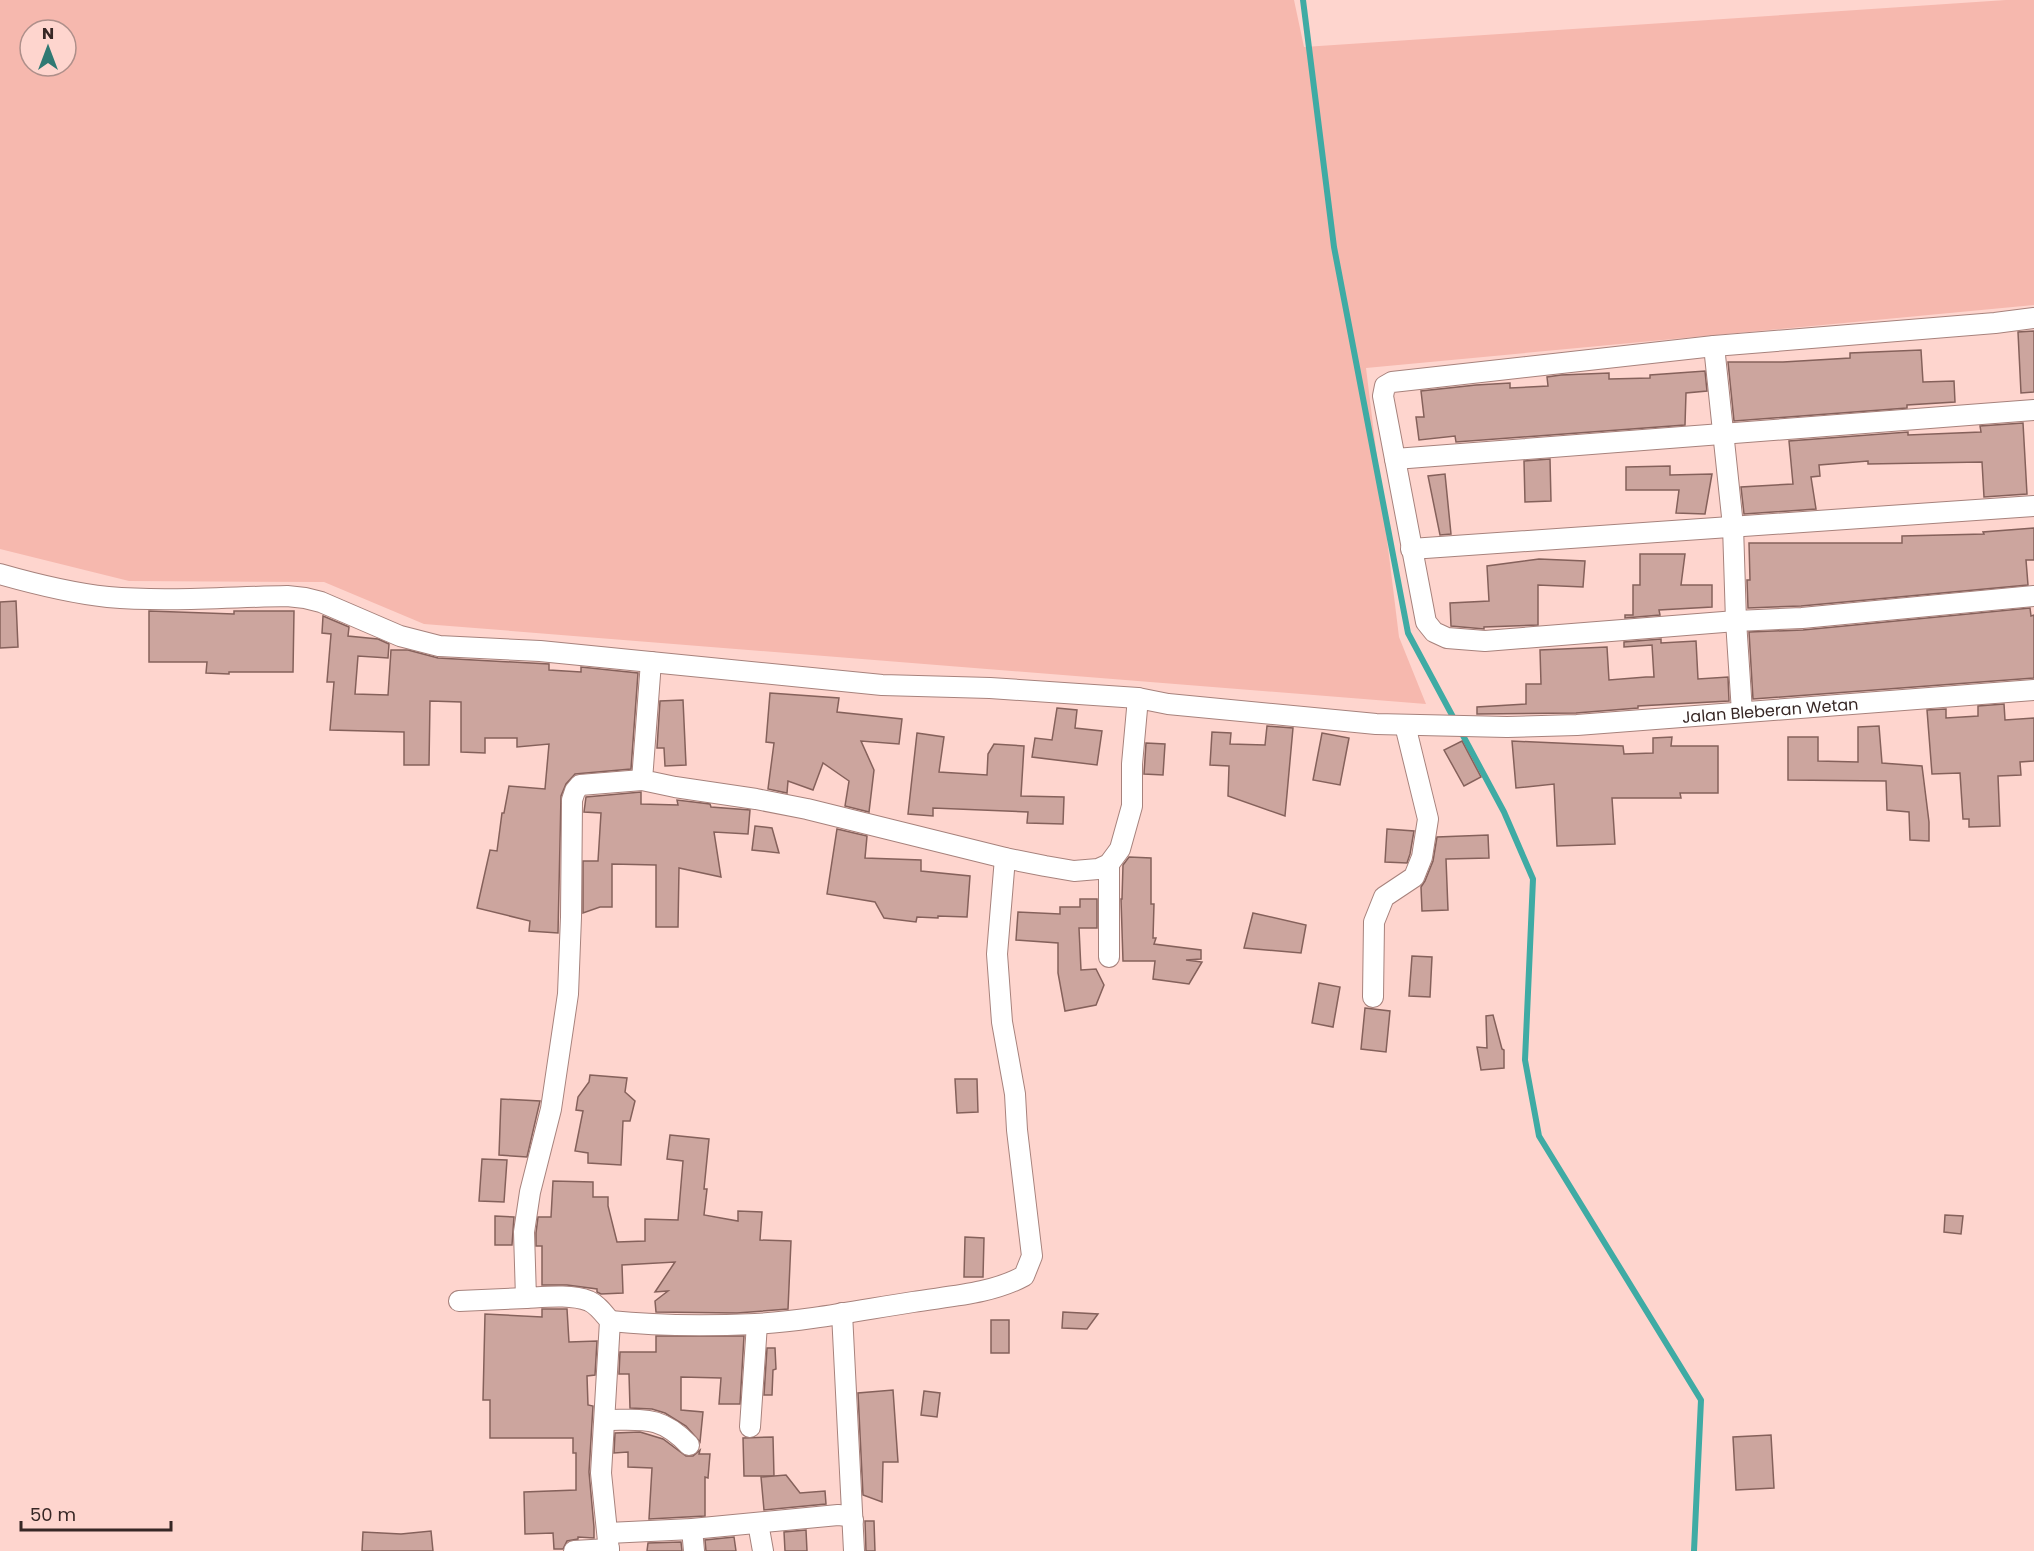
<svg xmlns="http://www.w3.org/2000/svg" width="2034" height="1551" viewBox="0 0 2034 1551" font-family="Poppins,sans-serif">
<rect width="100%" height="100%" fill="#fed5ce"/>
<path fill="#f6b8ae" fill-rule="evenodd" d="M0 0H1294L1304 47 2006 0H2034V305L1366 368 1399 637 1426 704 424 624 324 582 129 581 0 549ZM30 30H66V66H30Z"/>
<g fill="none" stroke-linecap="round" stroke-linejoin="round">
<polyline stroke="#3faba4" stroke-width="6" points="1303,0 1334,247 1408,633 1504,812 1533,879 1525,1060 1539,1136 1701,1400 1694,1551"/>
</g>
<g fill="#cca59e" stroke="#85615b" stroke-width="1.5">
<polygon points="2034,331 2034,392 2021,393 2018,332"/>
<polygon points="1921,350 1923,382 1954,381 1955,402 1907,405 1907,408 1734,421 1728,362 1783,362 1850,358 1850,353"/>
<polygon points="1705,371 1707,391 1686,393 1685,425 1456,442 1455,436 1419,440 1416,417 1424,417 1421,391 1476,385 1510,383 1510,388 1548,386 1547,377 1561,375 1609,373 1609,379 1650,378 1650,375"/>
<polygon points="2023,423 2027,494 1984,497 1982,462 1868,464 1868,461 1819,465 1820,476 1811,477 1816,509 1744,514 1741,487 1793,484 1789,441 1908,432 1908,435 1981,432 1980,426"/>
<polygon points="1550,459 1551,501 1525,502 1524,461"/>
<polygon points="1670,466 1670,475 1712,474 1705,514 1676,513 1679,490 1626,490 1626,467"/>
<polygon points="1445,474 1451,534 1440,535 1428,476"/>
<polygon points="2034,528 2034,560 2026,560 2028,585 1801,606 1748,608 1747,580 1750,580 1749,543 1902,543 1902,536 1984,534 1983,532"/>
<polygon points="1640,554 1685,554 1681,585 1712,585 1712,607 1659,610 1660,615 1625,618 1625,615 1633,615 1633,585 1640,585"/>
<polygon points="1539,559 1585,561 1583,587 1538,585 1538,625 1484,627 1484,629 1451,626 1450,603 1489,601 1487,566"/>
<polygon points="16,601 18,647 0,648 0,602"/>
<polygon points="2030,608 2031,616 2034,615 2034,678 1753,699 1749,632 1803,630"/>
<polygon points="149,611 234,614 234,611 294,611 293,672 229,672 229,674 206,673 207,662 149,662"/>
<polygon points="323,616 349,627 348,636 378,639 389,644 388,658 358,656 355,694 388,695 391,650 408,650 438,658 549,664 549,670 581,672 581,667 638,673 631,769 575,774 566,784 561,796 558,933 529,931 530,921 477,908 490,850 497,851 502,813 504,813 509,786 545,789 549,744 517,747 517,738 485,738 485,753 461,752 461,702 430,701 429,765 404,765 404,732 330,730 334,682 327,682 331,634 322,633"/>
<polygon points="1661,639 1661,643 1696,641 1698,679 1728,677 1729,701 1638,706 1638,708 1576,713 1477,714 1477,707 1526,704 1526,684 1541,684 1540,650 1607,647 1609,680 1646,677 1654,677 1652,645 1624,647 1624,642"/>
<polygon points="770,693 839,698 837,712 902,719 899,744 861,741 874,770 869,812 845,806 849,781 823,763 813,790 788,781 787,793 768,789 774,743 766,742"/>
<polygon points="683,700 686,765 665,766 664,748 657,748 660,701"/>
<polygon points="2004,704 2005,720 2034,718 2034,761 2020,762 2021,775 1998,776 2000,826 1969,827 1969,819 1963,819 1960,773 1932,774 1927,710 1946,709 1946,718 1978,716 1978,706"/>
<polygon points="1057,708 1077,710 1075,728 1102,731 1097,765 1032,757 1035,738 1052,740"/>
<polygon points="1267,726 1293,728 1285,816 1228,796 1229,766 1210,765 1212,732 1231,733 1230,744 1265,745"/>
<polygon points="1879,726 1882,763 1922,766 1929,822 1929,841 1910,840 1909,812 1887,810 1886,781 1788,780 1788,737 1818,737 1818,761 1858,762 1858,727"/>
<polygon points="917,733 944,737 939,772 987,775 988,754 994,744 1024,746 1021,796 1064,797 1063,824 1027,823 1028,812 933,808 933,816 908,814"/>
<polygon points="1322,733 1349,738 1340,785 1313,780"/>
<polygon points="1672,737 1671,746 1718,746 1718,793 1680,793 1681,798 1612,798 1615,844 1557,846 1554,784 1516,788 1512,741 1623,746 1624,754 1653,753 1653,738"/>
<polygon points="1462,741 1481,777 1464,786 1444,750"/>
<polygon points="1146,743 1165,744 1163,775 1144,774"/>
<polygon points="641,792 641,804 678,805 677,800 710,804 711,807 750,810 748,834 714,832 721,877 679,868 678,927 656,927 656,865 612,864 612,907 600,907 583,913 583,861 598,861 601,813 584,812 586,797"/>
<polygon points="755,826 772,828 779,853 752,850"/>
<polygon points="837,829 867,836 865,858 921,860 921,871 970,876 967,917 938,916 938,918 917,917 916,922 884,918 875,902 827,894"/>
<polygon points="1387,829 1414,831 1410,854 1407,863 1385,862"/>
<polygon points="1488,835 1489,858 1446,859 1448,910 1422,911 1421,887 1425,881 1433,861 1437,837"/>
<polygon points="1129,857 1151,858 1151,904 1154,904 1153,938 1156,938 1154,944 1201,950 1201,959 1186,960 1202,962 1189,984 1153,979 1155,961 1123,961 1121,899 1122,899 1123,865"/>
<polygon points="1080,899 1097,899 1097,928 1079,928 1081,970 1096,969 1104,985 1096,1005 1065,1011 1058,973 1058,943 1016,940 1018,912 1060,914 1060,907 1080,907"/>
<polygon points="1253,913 1306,925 1301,953 1244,948"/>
<polygon points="1412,956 1432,957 1430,997 1409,996"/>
<polygon points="1319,983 1340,987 1333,1027 1312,1023"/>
<polygon points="1365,1008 1390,1011 1386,1052 1361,1049"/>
<polygon points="1493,1015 1502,1049 1504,1050 1504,1068 1481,1070 1477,1047 1487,1048 1486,1016"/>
<polygon points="590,1075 627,1078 625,1092 635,1101 630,1121 623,1121 621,1165 588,1163 588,1153 575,1151 583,1111 576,1110 578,1097 589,1082"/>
<polygon points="955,1079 977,1079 978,1112 957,1113"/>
<polygon points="501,1099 540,1101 527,1157 499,1155"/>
<polygon points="670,1135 709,1139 704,1189 707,1189 704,1215 738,1221 738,1211 762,1212 760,1240 791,1241 788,1309 737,1313 656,1312 655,1301 668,1291 655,1292 675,1262 622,1265 623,1293 601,1294 597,1292 597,1289 567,1285 542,1285 542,1246 536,1246 536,1233 538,1217 551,1217 553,1181 593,1182 593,1197 608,1197 608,1206 617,1242 645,1241 645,1219 678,1220 683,1161 667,1159"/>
<polygon points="482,1159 507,1160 504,1202 479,1201"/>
<polygon points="1945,1215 1963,1216 1961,1234 1944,1232"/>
<polygon points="495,1216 514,1217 512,1245 495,1245"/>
<polygon points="965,1237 984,1238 983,1277 964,1277"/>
<polygon points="542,1309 567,1309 569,1342 597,1341 595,1375 587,1376 588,1405 593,1406 589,1472 594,1527 594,1538 578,1537 578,1539 567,1541 563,1549 554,1549 553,1533 525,1534 524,1492 576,1490 576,1453 573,1453 573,1438 490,1438 490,1400 483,1400 485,1314 542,1317"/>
<polygon points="1063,1312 1098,1314 1087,1329 1062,1328"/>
<rect x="991" y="1320" width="18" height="33"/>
<polygon points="656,1336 744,1336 740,1404 719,1404 721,1378 681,1377 681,1410 703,1412 700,1442 686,1426 665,1413 652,1409 630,1408 629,1374 619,1374 620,1352 656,1352"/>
<polygon points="767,1348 775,1348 776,1369 773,1370 772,1395 764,1395"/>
<polygon points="893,1390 898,1462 883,1462 882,1502 863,1495 858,1393"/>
<polygon points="924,1391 940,1393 937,1417 921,1415"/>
<polygon points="640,1432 663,1439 686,1456 693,1456 700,1450 699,1454 710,1454 708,1478 705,1477 705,1516 649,1519 652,1468 628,1467 628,1452 614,1453 615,1433"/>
<polygon points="1771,1435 1774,1488 1736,1490 1733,1437"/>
<polygon points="773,1437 774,1476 744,1476 743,1438"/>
<polygon points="786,1475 800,1493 825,1491 826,1504 764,1510 761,1477"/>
<polygon points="865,1521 874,1521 875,1551 866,1551"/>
<polygon points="806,1530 807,1551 785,1551 784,1532"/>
<polygon points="431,1531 433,1551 362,1551 363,1532 401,1534"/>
<polygon points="734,1537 736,1551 706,1551 705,1540"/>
<polygon points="681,1542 682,1551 647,1551 648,1543"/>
</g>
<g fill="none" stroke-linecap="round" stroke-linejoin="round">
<defs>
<g id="minor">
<polyline points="1714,346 1410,380 1392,382 1385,386 1383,396 1426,622 1434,632 1447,638 1485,641 1736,621 1802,618 2034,596"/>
<polyline points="1395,459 2034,410"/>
<polyline points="1411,549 2034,506"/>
<path id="s1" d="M0 574C35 584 72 593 108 597 164 602 229 597 287 596L305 598 321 602 400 636 439 646 540 651 882 685 990 688 1138 698 1168 704 1376 724 1507 727 1577 725 2034 690"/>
<polyline points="651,662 642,780 675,787 756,799 807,809 1005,858 1045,866 1074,871 1098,869 1109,864 1120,849 1132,806 1132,764 1138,698"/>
<polyline points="1742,712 1736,621 1733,526 1714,346 1995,323 2034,318"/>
<polyline points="1109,864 1109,957"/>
<polyline points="1373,997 1374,922 1384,897 1414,877 1422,857 1428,819 1405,725"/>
<polyline points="459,1301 526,1298"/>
<polyline points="842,1313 854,1551"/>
<path d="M610 1321C658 1326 707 1326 755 1324 808 1321 861 1310 913 1302 950 1296 991 1294 1024 1276L1032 1256 1017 1130 1015 1094 1002 1022 997 954 1005 858"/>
<path d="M605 1420C644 1420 660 1415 689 1445"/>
<polyline points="750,1427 757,1324"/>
<polyline points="758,1523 763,1551"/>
<polyline points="692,1529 694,1551"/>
<polyline points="608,1533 692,1529 838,1515 848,1516 853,1520"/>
<polyline points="574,1551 609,1549"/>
<path d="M609 1551 601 1473 610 1321C604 1314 598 1305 589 1301 571 1294 545 1297 526 1298L524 1232 530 1192 551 1109 568 994 571 917 572 800 575 791 580 785 642 780"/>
</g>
</defs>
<use href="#minor" stroke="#a7827c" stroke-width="22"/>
<use href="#minor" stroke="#fff" stroke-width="20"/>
</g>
<g text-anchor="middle" stroke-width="4.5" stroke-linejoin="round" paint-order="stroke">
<g font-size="16" fill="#372725" stroke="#fed5ce">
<text dy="6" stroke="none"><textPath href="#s1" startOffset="1786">Jalan Bleberan Wetan</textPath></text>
</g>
</g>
<g transform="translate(48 48)"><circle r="28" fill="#fed5ce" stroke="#ae8f8a" stroke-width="1.5"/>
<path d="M0-4.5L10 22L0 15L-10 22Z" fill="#307973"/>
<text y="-9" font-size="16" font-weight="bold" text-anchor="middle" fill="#372725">N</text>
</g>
<path d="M21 1521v9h150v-9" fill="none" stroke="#372725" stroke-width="3"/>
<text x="30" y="1521" font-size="18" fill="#372725" stroke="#fed5ce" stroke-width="4.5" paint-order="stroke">50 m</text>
</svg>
